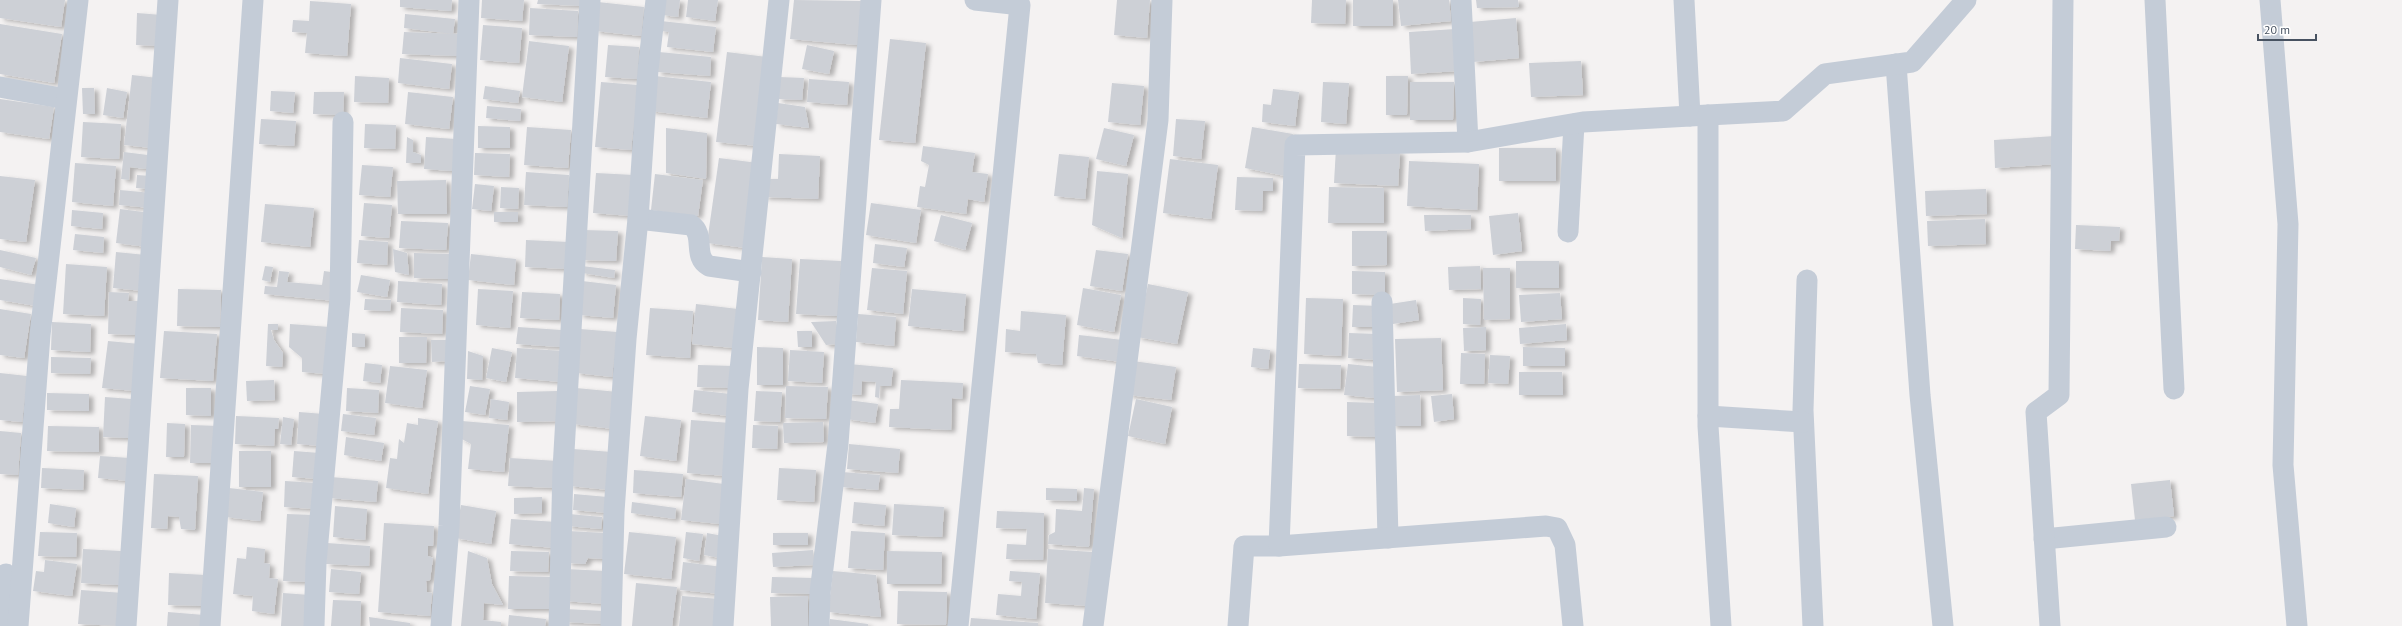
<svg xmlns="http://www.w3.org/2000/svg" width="2402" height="626" viewBox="0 0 2402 626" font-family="'PT Sans',sans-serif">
<defs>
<filter id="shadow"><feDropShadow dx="4.5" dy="2.5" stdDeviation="2" flood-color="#0004"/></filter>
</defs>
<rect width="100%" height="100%" fill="#f4f2f2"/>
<g fill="#cdd0d6" filter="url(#shadow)">
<polygon points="0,0 65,0 61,27 0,18"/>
<polygon points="400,0 452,0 451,11 400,7"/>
<polygon points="482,0 524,0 522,21 481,18"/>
<polygon points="538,0 583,0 582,6 537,4"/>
<polygon points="664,0 680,0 678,17 662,15"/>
<polygon points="688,0 718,0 715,21 686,17"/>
<polygon points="794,0 861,1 857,45 790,39"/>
<polygon points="1117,0 1150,0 1147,38 1114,35"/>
<polygon points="1312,0 1346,0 1345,24 1311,23"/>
<rect x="1353" y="0" width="40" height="26"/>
<polygon points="1398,0 1449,0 1451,21 1401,26"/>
<polygon points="1476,0 1518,0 1519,7 1477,8"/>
<polygon points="310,1 351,4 347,56 305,53 307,33 292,32 293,20 309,21"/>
<polygon points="598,2 644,7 641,36 595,31"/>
<polygon points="530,8 578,11 577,37 529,35"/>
<polygon points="137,13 162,15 160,46 136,45"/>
<polygon points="405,14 455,19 453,34 404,28"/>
<polygon points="1516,18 1519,58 1473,62 1470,22"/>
<polygon points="661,21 716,27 713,52 667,47 669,32 660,31"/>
<polygon points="0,24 62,34 54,83 0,74"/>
<polygon points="483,25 522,28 519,63 480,60"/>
<polygon points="1455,29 1458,71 1411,74 1409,32"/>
<polygon points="404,32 459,34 458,56 402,54"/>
<polygon points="890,39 926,43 915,143 879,140"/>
<polygon points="529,41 569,46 562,102 522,97"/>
<polygon points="608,45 639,47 637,79 605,77"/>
<polygon points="807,45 834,51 829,74 802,69"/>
<polygon points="659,52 711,57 710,76 657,72"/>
<polygon points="727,52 768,57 757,146 716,142"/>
<polygon points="400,58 452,64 449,89 398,83"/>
<polygon points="1581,61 1583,95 1531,97 1529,63"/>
<polygon points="132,75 158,78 151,148 124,145"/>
<polygon points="355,76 389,78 388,103 354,102"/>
<polygon points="655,76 711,82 707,118 650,111"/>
<polygon points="1386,76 1408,76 1407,115 1386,115"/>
<polygon points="779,77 804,78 802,100 778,99"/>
<polygon points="809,79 849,82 847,105 807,102"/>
<polygon points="601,82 638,85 631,150 595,147"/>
<polygon points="1323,82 1349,83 1346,124 1321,122"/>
<polygon points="1410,82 1454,82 1453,120 1410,120"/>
<polygon points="1112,83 1144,86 1140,125 1108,122"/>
<polygon points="485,86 520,91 518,103 483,99"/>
<polygon points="82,88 94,88 95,114 83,114"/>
<polygon points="107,88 127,92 123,118 103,115"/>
<polygon points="1273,89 1299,92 1295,126 1262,122 1263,104 1271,105"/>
<polygon points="271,91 295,92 293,113 270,111"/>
<polygon points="314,92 344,92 343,115 313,114"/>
<polygon points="408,92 453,97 449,129 405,124"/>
<polygon points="0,99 54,107 49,139 0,132"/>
<polygon points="778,103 805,107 809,128 776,124"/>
<polygon points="487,106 521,109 520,121 486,118"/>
<polygon points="261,119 296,121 294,146 259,144"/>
<polygon points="1176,119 1205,121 1201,159 1173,156"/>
<polygon points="83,122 121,124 119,159 81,157"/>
<polygon points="365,124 396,125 395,149 364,148"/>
<polygon points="478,126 510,127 510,148 478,148"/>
<polygon points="527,127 571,130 568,168 524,165"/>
<polygon points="1252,127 1293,134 1285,176 1245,168"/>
<polygon points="666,128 707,133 706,179 666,173"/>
<polygon points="1104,128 1134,135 1126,166 1096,159"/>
<polygon points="2055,136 2057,164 1995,168 1994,140"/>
<polygon points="407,137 413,140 413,152 421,155 421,163 406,163"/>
<polygon points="426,137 456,139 453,171 424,169"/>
<polygon points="923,146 975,153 972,172 988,174 984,202 968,199 966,214 917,207 920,186 925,187 929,165 921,161"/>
<polygon points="1336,148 1400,152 1398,186 1334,183"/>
<rect x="1499" y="148" width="57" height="33"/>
<polygon points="124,152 148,155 146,169 130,167 129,180 121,179"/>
<polygon points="475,153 510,154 509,177 474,175"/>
<polygon points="779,154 820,156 818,199 764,197 765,179 778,179"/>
<polygon points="1059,154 1089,157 1085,199 1054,196"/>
<polygon points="719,158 758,163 746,248 707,243"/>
<polygon points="1170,159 1218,165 1211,219 1163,213"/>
<polygon points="1409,161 1479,164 1477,210 1407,206"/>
<polygon points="75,163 116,166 113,206 72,202"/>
<polygon points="362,165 393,167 390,197 359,195"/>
<polygon points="1097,171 1128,174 1122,238 1092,225"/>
<polygon points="526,172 569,175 567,207 524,205"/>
<polygon points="596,173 634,175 631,216 593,213"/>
<polygon points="655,174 703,180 698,216 651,210"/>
<polygon points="137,175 151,176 150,189 136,188"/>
<polygon points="0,176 35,180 26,242 0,239"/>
<polygon points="1237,177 1273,178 1273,191 1263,191 1262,211 1235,210"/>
<polygon points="446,180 447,214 398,214 397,181"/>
<polygon points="475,184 494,186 491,211 472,209"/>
<polygon points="501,187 519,188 518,209 500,208"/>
<polygon points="1329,187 1384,188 1384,223 1328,223"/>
<polygon points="1986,189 1987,214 1926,216 1925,191"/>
<polygon points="120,190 152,193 151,208 119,205"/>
<polygon points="364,203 392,205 389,238 361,236"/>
<polygon points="871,203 921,210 916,243 866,235"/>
<polygon points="265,204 314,208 310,247 261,242"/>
<polygon points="120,209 151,213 147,247 116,243"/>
<polygon points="72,210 103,213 102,229 71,226"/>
<rect x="494" y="212" width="24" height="10"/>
<polygon points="1518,213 1522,251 1493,255 1489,216"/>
<polygon points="941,215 972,223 965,250 934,241"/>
<polygon points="1424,215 1471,215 1471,229 1425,231"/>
<polygon points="1985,219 1986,244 1928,246 1927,221"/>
<polygon points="401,221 448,223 446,250 399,248"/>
<polygon points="2076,225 2120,227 2119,241 2111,241 2110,251 2075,249"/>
<polygon points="583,230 618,231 616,261 581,260"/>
<polygon points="1352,231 1387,231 1387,265 1352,266"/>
<polygon points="75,234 104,237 103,253 73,250"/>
<polygon points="359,240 388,242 387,265 357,263"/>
<polygon points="526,240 569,242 568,269 525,267"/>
<polygon points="875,244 907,248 904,267 873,263"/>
<polygon points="393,249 407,253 409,275 395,272"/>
<polygon points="0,250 36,258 31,275 0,267"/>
<polygon points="1096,250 1128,254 1122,291 1090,286"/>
<polygon points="116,252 146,255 143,291 113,288"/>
<polygon points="414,253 450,254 449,279 414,278"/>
<polygon points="471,254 516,259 514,285 468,280"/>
<polygon points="762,257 792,259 788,322 758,320"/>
<polygon points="800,259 841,261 837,316 796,314"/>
<rect x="1516" y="261" width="43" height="27"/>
<polygon points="66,264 107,267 104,316 63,314"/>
<polygon points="265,266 273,267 270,282 262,280"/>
<polygon points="582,266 615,270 614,278 582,273"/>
<polygon points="1480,266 1481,289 1449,290 1448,267"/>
<polygon points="872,268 907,271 903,314 867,310"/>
<polygon points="1483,268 1510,268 1510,319 1484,320"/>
<polygon points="279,271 289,272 287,282 322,285 324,271 338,273 335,301 264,294 265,286 277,287"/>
<polygon points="1352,271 1385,272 1385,295 1352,294"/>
<polygon points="361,275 390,280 387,297 357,292"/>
<polygon points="0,279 40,285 36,306 0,300"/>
<polygon points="398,281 442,284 441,305 397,302"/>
<polygon points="582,281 616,285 613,318 579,315"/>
<polygon points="1148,284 1188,292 1177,344 1137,337"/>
<polygon points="1083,288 1121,295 1114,332 1077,325"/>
<polygon points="178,289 221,290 220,327 177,326"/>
<polygon points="478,289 513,291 510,328 476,325"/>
<polygon points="912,289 966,294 963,331 908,326"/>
<polygon points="109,292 129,293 128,301 139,301 138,335 108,334"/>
<polygon points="522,292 560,294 559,320 520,318"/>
<polygon points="1560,293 1562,319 1521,322 1519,295"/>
<polygon points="1306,298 1343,299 1341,356 1304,354"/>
<polygon points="1463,298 1481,299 1480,325 1463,324"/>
<polygon points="365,299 391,300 390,311 364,310"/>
<polygon points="1416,300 1419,320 1393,324 1390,304"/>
<polygon points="696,304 738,309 734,348 692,344"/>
<polygon points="1353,305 1379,306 1379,327 1352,327"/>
<polygon points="401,308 443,310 442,334 400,332"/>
<polygon points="650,308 693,311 690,358 646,355"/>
<polygon points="0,309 31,314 24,358 0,355"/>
<polygon points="1021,311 1066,315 1062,365 1038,363 1036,354 1005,352 1006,329 1020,331"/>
<polygon points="858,314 896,317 894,346 856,342"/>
<polygon points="836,321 837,344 826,345 811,322"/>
<polygon points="52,322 91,324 90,352 51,350"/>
<polygon points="268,324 278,324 278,330 271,330 274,340 283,353 282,367 266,366"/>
<polygon points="290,324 330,327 327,374 302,372 302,358 289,347"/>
<polygon points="1566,324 1567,340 1520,344 1519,328"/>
<polygon points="518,327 561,330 560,347 516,344"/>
<polygon points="1486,327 1486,350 1464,351 1463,328"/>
<polygon points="580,329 617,332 612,377 576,373"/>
<polygon points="164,331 217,334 213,381 160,378"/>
<polygon points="797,331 812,331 812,347 798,347"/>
<polygon points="352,333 365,334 365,347 352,347"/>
<polygon points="1349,333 1378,334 1377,360 1348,358"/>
<polygon points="1079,335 1123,340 1121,362 1077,356"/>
<polygon points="399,337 427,337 426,363 399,363"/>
<polygon points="1441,338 1443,390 1397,392 1395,339"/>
<polygon points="431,340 448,340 448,361 432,362"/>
<polygon points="108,341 140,344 135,391 102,388"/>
<polygon points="757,347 783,348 783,385 757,385"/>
<polygon points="1523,347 1565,348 1565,366 1523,366"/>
<polygon points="492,348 512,352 506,382 486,378"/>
<polygon points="517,348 563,351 561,382 515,378"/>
<polygon points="1253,348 1270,350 1268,369 1251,367"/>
<polygon points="790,350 824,352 822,383 788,381"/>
<polygon points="468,351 483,356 482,380 467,379"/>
<polygon points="1461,353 1485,354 1484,384 1460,384"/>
<polygon points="1490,355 1510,356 1508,384 1488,383"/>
<polygon points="51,357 91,358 90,374 51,373"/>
<polygon points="1133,361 1176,367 1171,400 1128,395"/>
<polygon points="365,363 382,365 380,383 363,381"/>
<polygon points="849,364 893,368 891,386 880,386 879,398 875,397 876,382 862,381 861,395 846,394"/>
<polygon points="1299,364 1341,365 1340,389 1298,388"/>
<polygon points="1348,364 1378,367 1375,398 1344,395"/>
<polygon points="698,365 735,366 734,388 697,387"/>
<polygon points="390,366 427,370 422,408 385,403"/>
<polygon points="1519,372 1562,372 1563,395 1519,395"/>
<polygon points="0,373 27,376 22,422 0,420"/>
<polygon points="274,380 275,400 247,401 246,381"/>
<polygon points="901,380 963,383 962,399 952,398 951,430 889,427 890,409 899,409"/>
<polygon points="470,386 490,389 485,415 465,412"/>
<polygon points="786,386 828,387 826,419 785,418"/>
<polygon points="186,388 211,388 211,416 186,415"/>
<polygon points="347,388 379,390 378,413 346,411"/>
<polygon points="576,388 618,392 613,429 572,424"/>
<polygon points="694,390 731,394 729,416 692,412"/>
<polygon points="558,391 558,421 517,422 517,392"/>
<polygon points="756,391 782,392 780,422 754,421"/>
<polygon points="47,393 89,394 89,411 47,410"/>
<polygon points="1452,394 1454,419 1434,422 1431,396"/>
<polygon points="1420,395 1421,426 1392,426 1392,396"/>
<polygon points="105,397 132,399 129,438 103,437"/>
<polygon points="491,399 509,402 507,420 489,418"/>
<polygon points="1136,399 1172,407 1165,444 1128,436"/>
<polygon points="848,400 878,404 875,423 846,419"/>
<polygon points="1347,402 1380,403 1380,437 1347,436"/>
<polygon points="299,412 324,414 321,446 297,444"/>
<polygon points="343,414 376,418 374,435 341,431"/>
<polygon points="236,416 279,418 278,429 275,429 274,446 235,444"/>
<polygon points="645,416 681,420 676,461 640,456"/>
<polygon points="283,417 294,419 291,445 280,444"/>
<polygon points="418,418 438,421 428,494 386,488 390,458 397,459 399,439 404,443 407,423 418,425"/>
<polygon points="691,420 731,423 727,476 687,473"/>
<polygon points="462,421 509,425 504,472 468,469 471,444 460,438"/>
<polygon points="823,422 824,442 784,443 783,423"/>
<polygon points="167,423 185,424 184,457 166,457"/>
<polygon points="191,425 219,426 218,463 190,463"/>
<polygon points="753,425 778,426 777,449 752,448"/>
<polygon points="48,426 99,427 99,452 47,451"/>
<polygon points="0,431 21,433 18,475 0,474"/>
<polygon points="346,437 384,443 381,461 344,455"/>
<polygon points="849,444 900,449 898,473 847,469"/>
<polygon points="573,449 612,452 609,490 569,486"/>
<rect x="239" y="451" width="32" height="36"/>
<polygon points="294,451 320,453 318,479 292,477"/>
<polygon points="100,456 130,458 128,481 98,478"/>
<polygon points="510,458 558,461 557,488 508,486"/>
<polygon points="42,468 84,470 83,490 41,488"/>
<polygon points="779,468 816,470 814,502 777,500"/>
<polygon points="634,470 683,474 681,497 633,493"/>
<polygon points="842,472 880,475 878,490 841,487"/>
<polygon points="154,474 198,476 195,530 181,529 179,517 168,516 167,529 151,528"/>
<polygon points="331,477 378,481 376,502 329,498"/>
<polygon points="686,479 724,484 720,524 681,520"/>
<polygon points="2170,480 2174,516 2135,520 2131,484"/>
<polygon points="285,481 317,483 315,509 284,507"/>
<polygon points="229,488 263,492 260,521 225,517"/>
<polygon points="1046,488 1077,489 1077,501 1046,500"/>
<polygon points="1084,488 1094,489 1089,547 1048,544 1049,535 1055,532 1056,509 1082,511"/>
<polygon points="574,494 608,497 607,513 573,510"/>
<polygon points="542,497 542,513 514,514 514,498"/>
<polygon points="632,502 676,508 675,519 631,513"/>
<polygon points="854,502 886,505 884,526 852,523"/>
<polygon points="50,504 76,508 74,527 48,523"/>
<polygon points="894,504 944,507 942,537 892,535"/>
<polygon points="461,505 496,511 491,544 455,538"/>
<polygon points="335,506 367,509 365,540 333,537"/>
<polygon points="997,511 1044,513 1043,560 1006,559 1007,544 1026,545 1027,529 996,528"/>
<polygon points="287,514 314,515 310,582 283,581"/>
<polygon points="569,514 602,517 601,529 567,526"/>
<polygon points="511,519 557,522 555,548 509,544"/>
<polygon points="384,523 434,526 433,546 428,546 428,556 433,558 430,580 426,581 427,592 432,593 430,616 378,612"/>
<polygon points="568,531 605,533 604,559 588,558 585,564 567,563"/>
<polygon points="851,531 885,533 883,570 848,568"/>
<polygon points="40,532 77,533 76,557 38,556"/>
<polygon points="629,532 676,537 671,579 624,574"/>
<polygon points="686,532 703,534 699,561 683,558"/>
<polygon points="707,533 723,536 720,558 704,555"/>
<rect x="773" y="533" width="35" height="12"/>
<polygon points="327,543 370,546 369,566 326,564"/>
<polygon points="247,547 265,549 264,563 270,564 269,578 278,579 274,614 252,611 253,596 233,594 237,558 246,559"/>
<polygon points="83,549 121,551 119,585 81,583"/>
<polygon points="1048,549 1092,552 1088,606 1045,603"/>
<polygon points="813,550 814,565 773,567 772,553"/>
<polygon points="468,551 487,558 492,584 503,605 484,603 483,620 501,622 501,626 461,626"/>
<polygon points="511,551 549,552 548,572 510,571"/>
<polygon points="887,551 942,552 941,584 887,584"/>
<polygon points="45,560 77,564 72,596 33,591 36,571 44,572"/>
<polygon points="683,562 723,567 720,594 680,590"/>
<polygon points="331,569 361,572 359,594 329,592"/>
<polygon points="566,569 606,571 604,604 564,601"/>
<polygon points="833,571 876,575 881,617 828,612"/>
<polygon points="1010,571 1040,573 1036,619 996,615 998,594 1021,596 1022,582 1009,581"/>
<polygon points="169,573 206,575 205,606 168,605"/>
<polygon points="509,576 555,577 554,609 508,609"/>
<polygon points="772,577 815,578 815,594 771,593"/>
<polygon points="636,583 677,587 672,626 632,626"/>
<polygon points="81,590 124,593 121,626 78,624"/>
<polygon points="898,591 947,592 946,625 897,624"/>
<polygon points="283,593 310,595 308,626 281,626"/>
<polygon points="682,596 720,599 717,626 679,626"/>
<polygon points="808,596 808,626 771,626 770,597"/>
<polygon points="333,600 361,601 360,626 331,626"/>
<polygon points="565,609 604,611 603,624 564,622"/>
<polygon points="168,612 204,615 203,626 167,626"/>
<polygon points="509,615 546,619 545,626 508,626"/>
<polygon points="369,617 410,623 410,626 370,626"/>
<polygon points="971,618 1038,623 1038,626 970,626"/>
<polygon points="830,619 868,624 868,626 829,626"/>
</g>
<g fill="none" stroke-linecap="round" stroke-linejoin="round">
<g stroke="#c4ccd7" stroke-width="21">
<polyline points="1461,0 1468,142"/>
<polyline points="1684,0 1690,116"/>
<polyline points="2155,0 2174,389"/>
<polyline points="2270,0 2288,224 2283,465 2297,626"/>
<polyline points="1896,64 1920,395 1943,626"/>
<polyline points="0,87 66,99"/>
<path d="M638 219 691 225C706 235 692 257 709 266L751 272"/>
<polyline points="1568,232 1574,124"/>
<polyline points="1807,280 1803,410 1813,626"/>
<polyline points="1382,302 1388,538"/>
<polyline points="1708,416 1803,422"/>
<polyline points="2044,539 2166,527"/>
<polyline points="5,617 6,574"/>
<polyline points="18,626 40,335 78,0"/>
<polyline points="126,626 168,0"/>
<polyline points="210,626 253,0"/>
<polyline points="314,626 316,563 340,298 343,122"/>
<polyline points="441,626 449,526 469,0"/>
<polyline points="559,626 563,469 590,0"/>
<polyline points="611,626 614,512 626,339 638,219 648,70 656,0"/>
<polyline points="723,626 738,389 779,0"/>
<polyline points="819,626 820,593 838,444 871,0"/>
<polyline points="958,626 1020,5 975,0"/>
<polyline points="1093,626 1158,120 1162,0"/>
<polyline points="1238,626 1244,546 1279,546"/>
<polyline points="1573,626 1565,545 1557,528 1546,526 1279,546 1295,145 1468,142 1583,122 1708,115"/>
<polyline points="1721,626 1708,426 1708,115 1783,111 1825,74 1912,62 1966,0"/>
<polyline points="2050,626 2036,412 2059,395 2063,0"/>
</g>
</g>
<path d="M2258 34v6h58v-6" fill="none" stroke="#475261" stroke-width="2"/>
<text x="2264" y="34" font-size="12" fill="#475261" stroke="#ffffff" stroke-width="3" paint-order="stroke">20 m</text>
</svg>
